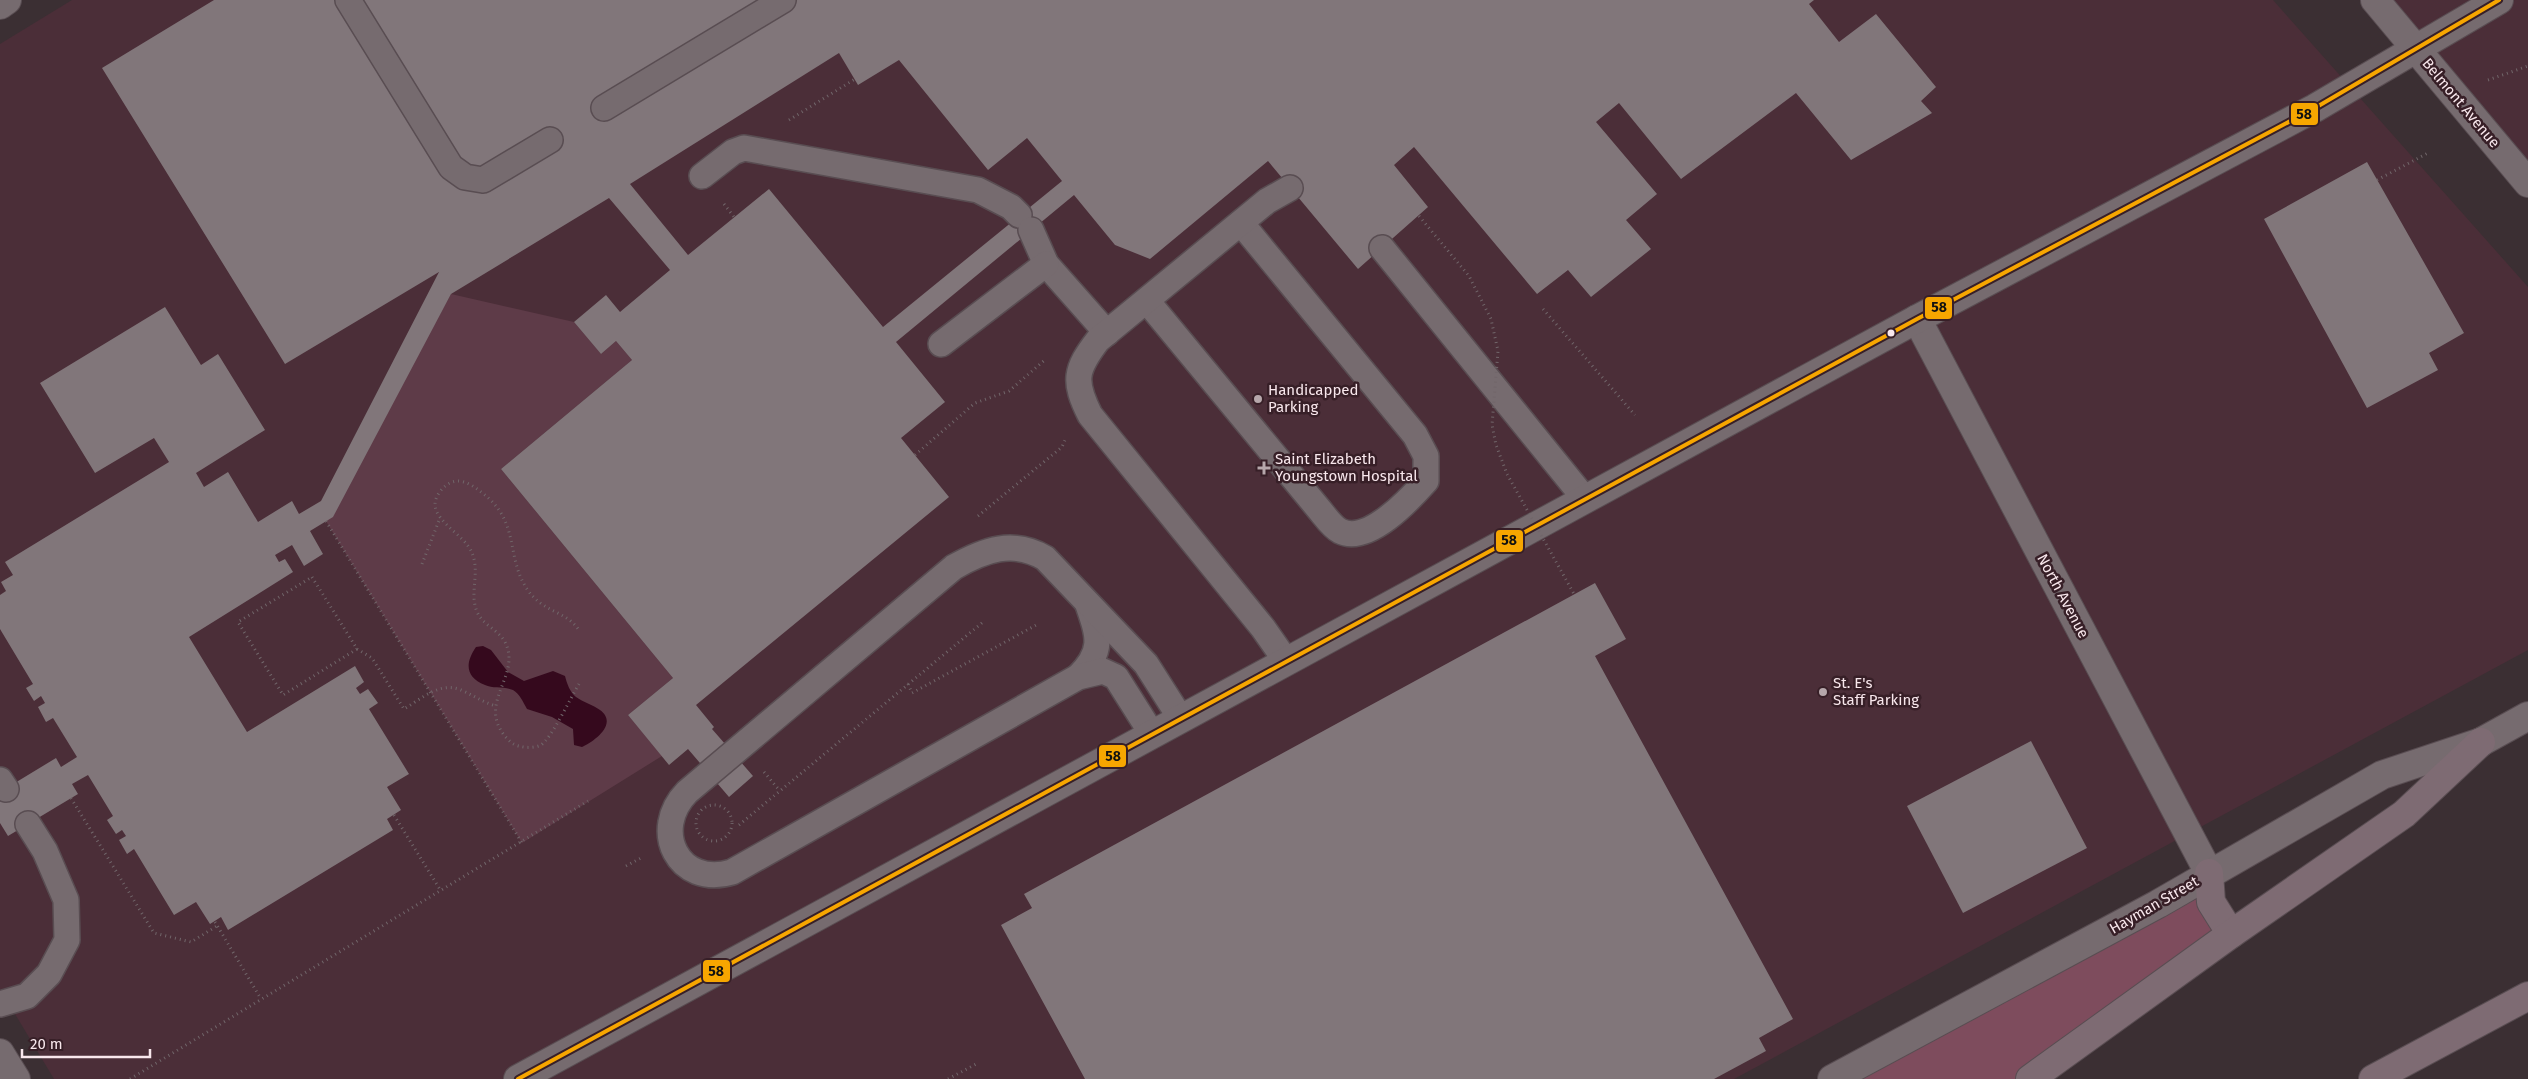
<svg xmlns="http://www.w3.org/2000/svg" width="2528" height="1079" viewBox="0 0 2528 1079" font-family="'Fira Sans',sans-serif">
<rect width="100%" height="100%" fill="#3b2f33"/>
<g fill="#4b2e38">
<polygon points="72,0 2273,0 2528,287 2528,650 1734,1079 54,1079 0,989 0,44"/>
<polygon points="2375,0 2528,0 2528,183"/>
</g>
<polygon fill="#5e3b48" points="451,294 574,322 601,354 616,341 632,360 501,469 673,678 628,715 662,756 522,843 326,521"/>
<polygon fill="#7e4c5d" points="2209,873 2231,934 2030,1079 1832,1079"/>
<path fill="#35091d" d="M483 646 491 650 508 672 524 681 553 671 565 676C567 684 570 692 576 697 583 702 593 705 600 710 619 724 593 742 582 747L574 745 573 729 552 717 527 709C523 702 520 694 513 690 504 686 493 689 485 685 465 677 465 663 476 647Z"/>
<g fill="#81767a" fill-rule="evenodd">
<path d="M214 0H1814L1809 4 1839 42 1876 14 1936 87 1921 101 1932 113 1851 160 1796 93 1681 179 1619 103 1596 122 1657 194 1626 220 1651 249 1591 297 1568 270 1537 294 1414 147 1394 165 1428 207 1358 269 1268 161 1150 259 1115 245 1074 195 896 342 945 402 901 438 949 497 696 705 714 727 712 729 753 776 729 797 688 749 669 765 628 715 673 678 501 469 632 360 616 341 601 354 574 322 606 295 620 312 670 270 609 198 451 294 333 517 310 531 323 554 304 566 292 545 275 555 279 562 285 559 293 572 189 637 247 732 355 666 364 682 356 688 360 694 368 689 378 703 369 709 409 774 387 787 401 810 387 819 393 830 228 930 221 917 210 924 196 902 174 915 134 849 127 854 119 840 126 836 122 830 116 834 107 820 113 816 88 775 72 784 78 794 8 836 0 823V792L56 758 61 767 77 757 53 718 46 722 38 707 45 703 41 696 34 701 26 688 33 684 0 629V595L6 591 1 582 13 575 5 562 169 462 154 438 95 473 40 383 165 307 201 365 218 354 265 430 196 473 204 487 228 472 258 522 292 501 299 514 321 501 439 272 285 364 102 68ZM839 53 858 85 899 60 988 170 1027 138 1062 181 883 327 769 189 688 255 630 184Z"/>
<polygon points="2367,162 2464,333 2429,353 2438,370 2367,408 2264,219"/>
<polygon points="1595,583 1626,639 1595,656 1793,1019 1759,1038 1766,1051 1714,1079 1085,1079 1001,925 1032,908 1024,894"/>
<polygon points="2031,741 2087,848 1963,913 1907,806"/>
</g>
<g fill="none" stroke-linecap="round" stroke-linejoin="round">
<defs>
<g id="service">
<polyline points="348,0 451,167 465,177 483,180 550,140"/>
<polyline points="604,108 783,0"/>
<polyline points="702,176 733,152 744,148 978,190 1011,207 1019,215"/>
<polyline points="1031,230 1046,264 1107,333"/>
<polyline points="1382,248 1585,499"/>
<path d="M1147 301 1318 508C1324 515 1332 527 1340 531 1368 545 1410 499 1426 481V456L1415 435 1241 223"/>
<polyline points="941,344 1046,264"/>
<path d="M1286 661 1263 628 1090 415C1073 381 1075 370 1098 340L1267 201 1290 188"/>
<path d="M1078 677C1104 651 1099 637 1088 605"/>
<path d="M1152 734 1116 677 1103 671 1078 677 732 872C678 888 650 830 687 792L954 567C984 550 1013 539 1045 558L1146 664 1181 719"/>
<polyline points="0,780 6,789"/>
<polyline points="0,1004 27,996 49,974 67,940 66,900 45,851 28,824"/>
</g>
<g id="minor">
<polyline points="0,5 7,0"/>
<polyline points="1917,319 2209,873"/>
<polyline points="0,1053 16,1079"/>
<polyline points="1832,1079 2158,904 2382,775 2481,742"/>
</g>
<polyline id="tertiary" points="518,1079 1917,319 2315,108 2499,0"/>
<g id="secondary">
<polyline points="2375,0 2528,183"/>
<polyline points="2481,742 2528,716"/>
</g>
<g id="motorway">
<polyline points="2209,873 2211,902 2231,934"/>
<polyline points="2030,1079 2231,934 2404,814 2481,742"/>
<polyline points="2373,1079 2528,996"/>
</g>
</defs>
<use href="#service" stroke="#594d52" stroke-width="28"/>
<use href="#minor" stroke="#594d52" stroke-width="30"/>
<use href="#tertiary" stroke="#594d52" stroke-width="30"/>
<use href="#secondary" stroke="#594d52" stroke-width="30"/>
<use href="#motorway" stroke="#594d52" stroke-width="30"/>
<g stroke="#71666a" stroke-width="3" stroke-dasharray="1 4" stroke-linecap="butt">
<polyline points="2488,80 2528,66"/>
<polyline points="789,120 855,79"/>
<polyline points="2377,180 2428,153"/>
<polyline points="724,204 734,217"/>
<polyline points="1543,309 1635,415"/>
<polyline points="915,455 975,403 1009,391 1046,359"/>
<polyline points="978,516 1062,447 1065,440"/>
<polyline points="326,521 522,843"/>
<polyline points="422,564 440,518"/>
<polygon points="312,577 357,649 283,695 238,622"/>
<path d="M357 649 372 658 404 709C421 699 440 681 461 690 473 695 482 702 496 706"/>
<path d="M579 684C571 697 551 739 541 745 535 748 525 748 519 746 513 745 508 740 504 735 478 701 522 675 505 642 497 628 481 625 476 609 470 590 480 572 472 553 465 533 422 517 439 493 443 487 450 481 458 481 466 481 475 487 481 492 521 521 505 556 527 589 543 613 565 610 579 630"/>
<polyline points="908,684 912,693 1038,624"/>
<polyline points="764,772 780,791"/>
<polyline points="71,798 154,933 191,942 217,926"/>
<circle cx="714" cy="823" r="18"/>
<polyline points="394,815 441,891"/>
<polyline points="739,825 983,622"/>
<polyline points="626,866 641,858"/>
<polyline points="215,922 261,999"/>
<polyline points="130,1079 588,801"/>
<polyline points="948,1079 978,1063"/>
</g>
<use href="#service" stroke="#766b6f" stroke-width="25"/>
<use href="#minor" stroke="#766b6f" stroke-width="28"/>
<use href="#tertiary" stroke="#766b6f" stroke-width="28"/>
<use href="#secondary" stroke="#766b6f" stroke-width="28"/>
<use href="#motorway" stroke="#7e6b73" stroke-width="28"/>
<polyline stroke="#71666a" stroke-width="3" stroke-dasharray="1 4" stroke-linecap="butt" points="1419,216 1469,276 1491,319 1498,351 1492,425 1496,445 1507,474 1574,594"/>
<defs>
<polyline id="bus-1" points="518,1079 1917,319 2315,108 2499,0"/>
</defs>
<use href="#bus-1" stroke="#371f27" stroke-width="8"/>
<use href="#bus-1" stroke="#f7a600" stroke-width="4"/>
</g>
<circle fill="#f8e7ec" stroke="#371f27" stroke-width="2" cx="1891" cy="333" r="4.5"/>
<g fill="#b6a7ab" stroke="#371f27" stroke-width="2">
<circle cx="1258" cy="399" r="5"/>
<path d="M1261.5 460.5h5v5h5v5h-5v5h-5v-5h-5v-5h5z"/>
<circle cx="1823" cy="692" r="5"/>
</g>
<g text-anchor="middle" stroke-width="5" stroke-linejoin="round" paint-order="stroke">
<g font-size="15" fill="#f8e7ec" stroke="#371f27">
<text transform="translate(2461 103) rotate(50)" y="5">Belmont Avenue</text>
<text transform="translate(2063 596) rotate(62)" y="5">North Avenue</text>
<text transform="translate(2154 905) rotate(-30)" y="5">Hayman Street</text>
</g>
<g font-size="15" fill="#f8e7ec" stroke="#371f27" text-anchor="start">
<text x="1268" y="395">Handicapped<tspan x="1268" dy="17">Parking</tspan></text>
<text x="1275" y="464">Saint Elizabeth<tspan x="1275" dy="17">Youngstown Hospital</tspan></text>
<text x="1833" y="688">St. E's<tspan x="1833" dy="17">Staff Parking</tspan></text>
</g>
</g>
<g stroke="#371f27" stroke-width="2">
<rect x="2290" y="102" width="29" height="24" rx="5" fill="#f7a600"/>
<rect x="1924" y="296" width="29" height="24" rx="5" fill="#f7a600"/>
<rect x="1495" y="529" width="29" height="24" rx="5" fill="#f7a600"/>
<rect x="1098" y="744" width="29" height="24" rx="5" fill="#f7a600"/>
<rect x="702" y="959" width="29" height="24" rx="5" fill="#f7a600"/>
</g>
<g font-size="14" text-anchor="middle" font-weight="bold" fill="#111">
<text x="2304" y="119">58</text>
<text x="1939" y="312">58</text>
<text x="1509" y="545">58</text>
<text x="1113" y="761">58</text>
<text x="716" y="976">58</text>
</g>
<path d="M22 1049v8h128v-8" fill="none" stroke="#f8e7ec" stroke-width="2.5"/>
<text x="30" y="1049" font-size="15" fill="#f8e7ec" stroke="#371f27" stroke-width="4" paint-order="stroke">20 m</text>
</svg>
